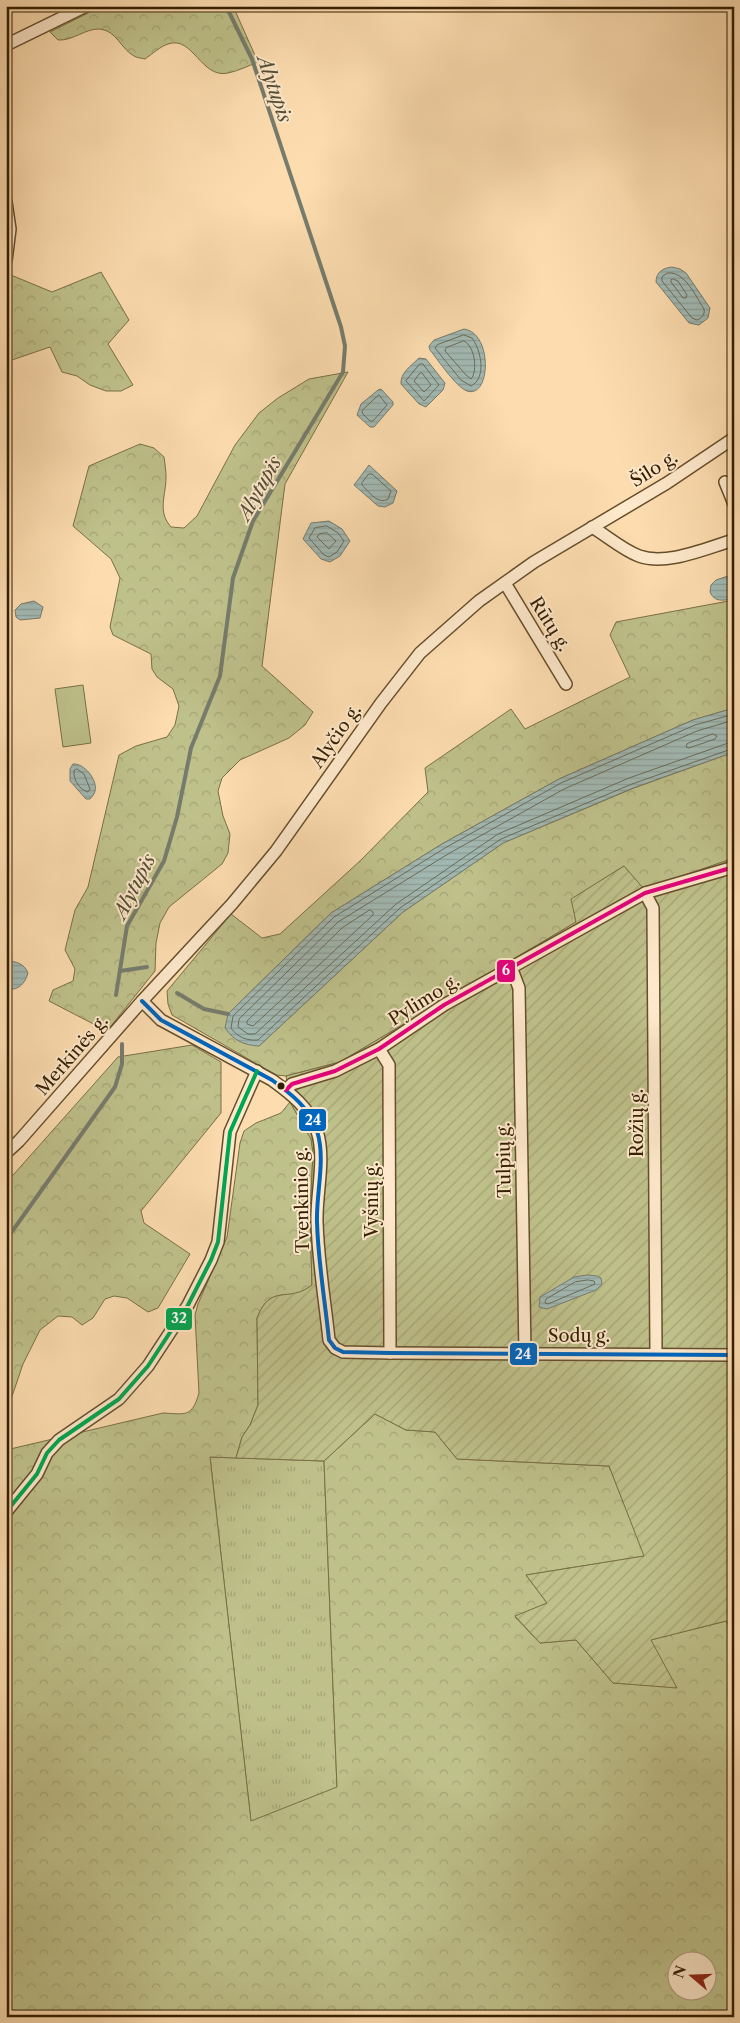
<svg xmlns="http://www.w3.org/2000/svg" width="740" height="2023" viewBox="0 0 740 2023" font-family="'Libre Caslon Text',serif">
<defs>
<pattern id="grass-tufts" width="24" height="20" patternUnits="userSpaceOnUse" patternTransform="scale(1.25)"><rect width="24" height="20" fill="#bfc18b"/><path d="M3 7l-1-3M5 7V3M7 7l1-3M15 17l-1-3M17 17v-4M19 17l1-3" fill="none" stroke="#a5a576"/></pattern>
<pattern id="forest-crowns" width="20" height="18" patternUnits="userSpaceOnUse" patternTransform="scale(1.25)"><rect width="20" height="18" fill="#bfc18b"/><path d="M2 6a3 3 0 1 1 6 0M12 15a3 3 0 1 1 6 0" fill="none" stroke="#a5a576"/></pattern>
<pattern id="garden-furrows" width="10" height="10" patternUnits="userSpaceOnUse" patternTransform="scale(1.25)"><rect width="10" height="10" fill="#bfc18b"/><path d="M-1 1l2-2M0 10L10 0M9 11l2-2" fill="none" stroke="#a5a576"/></pattern>
<pattern id="water-rules" width="6" height="5" patternUnits="userSpaceOnUse" patternTransform="scale(1.25)"><rect width="6" height="5" fill="#a2bab5"/><path d="M0 2.5h6" fill="none" stroke="#8c9f9a"/></pattern>
</defs>
<rect width="100%" height="100%" fill="#fdddb0"/>
<filter id="stains"><feTurbulence type="fractalNoise" baseFrequency=".004" numOctaves="4"/><feColorMatrix values="0 0 0 0 .2 0 0 0 0 .09 0 0 0 0 .02 0 0 0 .5 -.17"/></filter>
<radialGradient id="worn" r=".72"><stop offset=".6" stop-color="#630" stop-opacity="0"/><stop offset="1" stop-color="#630" stop-opacity=".3"/></radialGradient>
<polygon fill="url(#grass-tufts)" stroke="#797046" points="210,1457 324,1461 337,1788 251,1822"/>
<g fill="url(#forest-crowns)" stroke="#797046" fill-rule="evenodd">
<path d="M102 6H233L258 62C248 66 238 71 228 73 201 79 193 35 168 44 161 46 152 54 145 59 142 58 137 58 134 56 121 49 117 31 100 29 86 28 73 41 58 40L50 32Z"/>
<polygon points="101,272 129,320 108,344 133,385 121,391 106,391 90,385 77,376 62,372 50,347 6,362 6,273 52,292"/>
<path d="M348 372 285 484 262 666 313 712 305 725 289 738 240 760 222 778 218 791 223 816 230 834 228 853 222 864 169 907 160 923 156 943 155 971 107 1031 49 1001 53 990 73 981 75 969 65 950 75 910 88 887 119 755 136 746 167 737 175 725 179 706 173 689 157 677 152 669 151 654 113 635 110 627 120 578 111 559 73 526 89 466 140 444 154 448 164 457C165 464 166 471 166 477 166 496 157 511 171 527L184 528 197 516 235 445 259 413 278 398 309 379Z"/>
<polygon points="734,600 734,708 693,720 559,779 442,844 331,913 228,1014 259,1046 403,912 503,843 634,788 734,752 734,858 644,890 624,866 572,899 576,922 340,1062 286,1076 276,1075 172,1015 168,1004 167,991 231,914 262,938 280,934 361,860 428,792 425,768 511,709 525,729 630,677 610,635 616,622"/>
<polygon points="192,1045 221,1062 221,1113 141,1211 144,1223 190,1254 158,1308 148,1312 127,1298 114,1296 105,1299 93,1318 82,1325 72,1317 58,1316 40,1330 23,1364 6,1414 6,1183 118,1057"/>
<path d="M290 1102 311 1139 313 1152 310 1216 312 1286C288 1304 271 1282 257 1318L258 1405 250 1425 242 1437 236 1458 210 1457 251 1821 337 1787 324 1461 375 1414 406 1430 435 1432 457 1459 609 1466 645 1556 526 1575 547 1603 515 1617 540 1643 576 1640 613 1683 676 1687 650 1640 726 1621 734 1633V2017H6V1450L163 1413C185 1414 192 1418 199 1393L195 1315 198 1304 227 1237 240 1143 244 1131 256 1123 281 1113ZM678 1960H708V1990H678Z"/>
</g>
<path fill="url(#garden-furrows)" stroke="#797046" d="M734 858V1633L726 1621 651 1640 677 1688 613 1683 576 1640 540 1643 515 1616 547 1603 526 1575 644 1556 609 1466 457 1459 435 1432 406 1430 375 1414 324 1461 236 1458 242 1437 250 1425 258 1405 257 1318C271 1282 288 1304 312 1285L310 1216 313 1152 311 1139 290 1102 286 1076 340 1062 576 922 571 899 624 866 644 889Z"/>
<polygon fill="#bfc18b" stroke="#797046" points="83,685 91,743 63,747 55,689"/>
<g fill="url(#water-rules)" stroke="#767c6d">
<path d="M672 267 680 269 686 273 710 308 708 318 699 325 689 323 685 318 656 282C656 272 663 268 672 267Z"/>
<path d="M464 329C493 333 491 399 467 391 456 387 438 360 430 350L429 346 434 340Z"/>
<path d="M419 358 426 359 445 383 443 390 426 407 419 404 401 384C400 373 411 366 419 358Z"/>
<polygon points="381,389 393,402 393,405 374,427 370,427 357,415 361,404 378,390"/>
<polygon points="369,465 397,491 393,503 385,507 378,506 354,485"/>
<polygon points="329,521 342,529 350,541 340,556 330,562 321,559 303,539 311,523"/>
<path d="M734 574V599C723 600 715 603 710 592L711 585 716 580Z"/>
<polygon points="34,601 43,607 40,618 20,620 16,617 15,610 21,604"/>
<path d="M734 708V752L633 788 503 843 403 912 259 1046C244 1045 234 1041 225 1028L228 1014 331 913 442 844 559 779 693 720Z"/>
<path d="M73 764C84 763 98 780 95 791 95 793 92 797 90 799H86L70 781V769Z"/>
<path d="M6 960C16 962 24 963 28 973 25 984 18 991 6 989Z"/>
<polygon points="587,1275 597,1276 601,1278 602,1284 596,1290 547,1309 539,1307 540,1297 574,1277"/>
</g>
<g fill="none" stroke-linecap="round" stroke-linejoin="round">
<g stroke="#6a6c5a" stroke-width="1">
<path d="M668 273C685 271 696 297 704 309 705 315 702 318 697 320L692 318 662 281V277Z"/>
<polygon points="673,279 678,281 687,295 686,298 683,298 671,282 671,280"/>
<path d="M464 335 472 338C481 350 487 378 471 386L461 380 435 348 437 345Z"/>
<path d="M464 341C475 346 478 371 471 379L466 375 445 351 446 348Z"/>
<polygon points="420,364 423,364 439,385 424,401 406,381"/>
<polygon points="422,373 431,385 424,392 414,381 419,374"/>
<polygon points="379,395 387,405 373,421 370,421 363,414 362,411"/>
<path d="M369 474H372L391 491 388 499C378 505 369 492 362 485V483Z"/>
<polygon points="327,526 338,533 344,541 337,552 329,557 324,555 309,538 315,528"/>
<polygon points="327,533 336,541 329,549 317,537 319,534"/>
<path d="M734 714 695 725 561 783 445 848 334 917 233 1016 231 1028C237 1037 247 1041 258 1040L400 908 501 839 632 784 734 748"/>
<polyline points="734,720 697,731 564,789 448,854 338,922 239,1019 238,1027 248,1034 255,1034 396,904 498,834 629,778 734,741"/>
<polygon points="713,734 717,736 715,739 689,748 686,747 687,744"/>
<path d="M77 769 84 774 90 789 88 792C80 790 73 780 74 771Z"/>
<polygon points="370,910 373,912 373,915 253,1026 247,1024 247,1021 342,928"/>
<polygon points="588,1280 594,1281 595,1284 548,1304 545,1303 546,1299 575,1282"/>
</g>
<g stroke="#767c6d" stroke-width="4">
<polyline points="120,971 147,967"/>
<polyline points="177,993 204,1009 228,1014"/>
<polyline points="116,995 127,926 164,861 177,817 191,748 220,676 233,578 253,521 343,372 345,346 341,327 252,59 226,6"/>
<polyline points="6,1240 115,1087 122,1064 122,1044"/>
</g>
<defs>
<g id="minor">
<polyline points="6,45 86,6"/>
<polyline points="6,202 10,229 6,261"/>
<polyline points="725,482 734,504"/>
<path d="M592 527C607 536 623 550 639 556 667 566 706 548 734 540"/>
<polyline points="505,583 566,684"/>
<polyline points="645,893 653,908 656,1354"/>
<polyline points="511,967 519,988 525,1354"/>
<path d="M142 1001 161 1020 272 1080C290 1093 311 1109 317 1131 326 1159 316 1193 317 1222 318 1261 325 1301 329 1340L335 1348 343 1352 390 1353 734 1355"/>
<polyline points="379,1049 389,1065 390,1353"/>
<polyline points="286,1090 292,1084 335,1071 379,1049 444,1005 645,893 734,867"/>
<polyline points="6,1153 19,1141 142,1001 232,904 276,851 381,703 420,653 479,601 534,562 667,483 734,438"/>
<polyline points="6,1512 37,1474 47,1453 59,1440 119,1399 148,1366 188,1305 211,1260 218,1242 230,1132 257,1071"/>
</g>
</defs>
<use href="#minor" stroke="#664e2c" stroke-width="14"/>
<use href="#minor" stroke="#fee9cc" stroke-width="11"/>
<defs>
<path id="bus-1" d="M142 1001 161 1020 272 1080C290 1093 311 1109 317 1131 326 1159 316 1193 317 1222 318 1261 325 1301 329 1340L335 1348 343 1352 390 1353 734 1355"/>
<polyline id="bus-2" points="286,1090 292,1084 335,1071 379,1049 444,1005 645,893 734,867"/>
<polyline id="bus-3" points="6,1512 37,1474 47,1453 59,1440 119,1399 148,1366 188,1305 211,1260 218,1242 230,1132 257,1071"/>
</defs>
<use href="#bus-1" stroke="#fee9cc" stroke-width="8"/>
<use href="#bus-2" stroke="#fee9cc" stroke-width="8"/>
<use href="#bus-3" stroke="#fee9cc" stroke-width="8"/>
<use href="#bus-1" stroke="#0065bd" stroke-width="4"/>
<use href="#bus-2" stroke="#e5007d" stroke-width="4"/>
<use href="#bus-3" stroke="#00a651" stroke-width="4"/>
</g>
<circle fill="#331e00" stroke="#fee9cc" stroke-width="2" cx="281" cy="1086" r="4.5"/>
<g text-anchor="middle" stroke-width="4" stroke-linejoin="round" paint-order="stroke">
<g font-size="18" fill="#331e00" stroke="#fee9cc">
<text transform="translate(654 469) rotate(-32)" y="6">Šilo g.</text>
<text transform="translate(550 624) rotate(58)" y="6">Rūtų g.</text>
<text transform="translate(336 736) rotate(-55)" y="6">Alyčio g.</text>
<text transform="translate(424 1000) rotate(-32)" y="6">Pylimo g.</text>
<text transform="translate(72 1055) rotate(-49)" y="6">Merkinės g.</text>
<text transform="translate(637 1123) rotate(-90)" y="6">Rožių g.</text>
<text transform="translate(504 1160) rotate(-91)" y="6">Tulpių g.</text>
<text transform="translate(302 1200) rotate(-91)" y="6">Tvenkinio g.</text>
<text transform="translate(372 1200) rotate(-90)" y="6">Vyšnių g.</text>
<text x="579" y="1342">Sodų g.</text>
</g>
<g font-size="19" font-style="italic" fill="#544d36" stroke="#fee9cc">
<text transform="translate(275 89) rotate(71)" y="7">Alytupis</text>
<text transform="translate(259 488) rotate(-61)" y="7">Alytupis</text>
<text transform="translate(134 886) rotate(-63)" y="7">Alytupis</text>
</g>
</g>
<g stroke="#fee9cc" stroke-width="2">
<rect x="496" y="959" width="20" height="24" rx="5" fill="#e5007d"/>
<rect x="298" y="1108" width="29" height="24" rx="5" fill="#0065bd"/>
<rect x="165" y="1307" width="28" height="24" rx="5" fill="#00a651"/>
<rect x="509" y="1342" width="29" height="24" rx="5" fill="#0065bd"/>
</g>
<g font-size="14" text-anchor="middle" font-weight="bold" fill="#fff">
<text x="506" y="975">6</text>
<text x="313" y="1125">24</text>
<text x="179" y="1323">32</text>
<text x="523" y="1359">24</text>
</g>
<rect width="740" height="2023" fill="none" stroke="#fdddb0" stroke-width="25"/>
<rect x="8" y="8" width="725" height="2008" fill="none" stroke="#331e00" stroke-width="2.5"/>
<rect x="12" y="12" width="715" height="1998" fill="none" stroke="#331e00"/>
<g transform="translate(692 1976) rotate(289)"><circle r="24" fill="#fee9cc" stroke="#ad987a"/>
<path d="M0-4L9 19L0 12L-9 19Z" fill="#8f2418"/>
<text y="-8" font-size="14" font-weight="bold" text-anchor="middle" fill="#331e00">N</text>
</g>
<rect width="100%" height="100%" filter="url(#stains)"/>
<rect width="100%" height="100%" fill="url(#worn)"/>
</svg>
